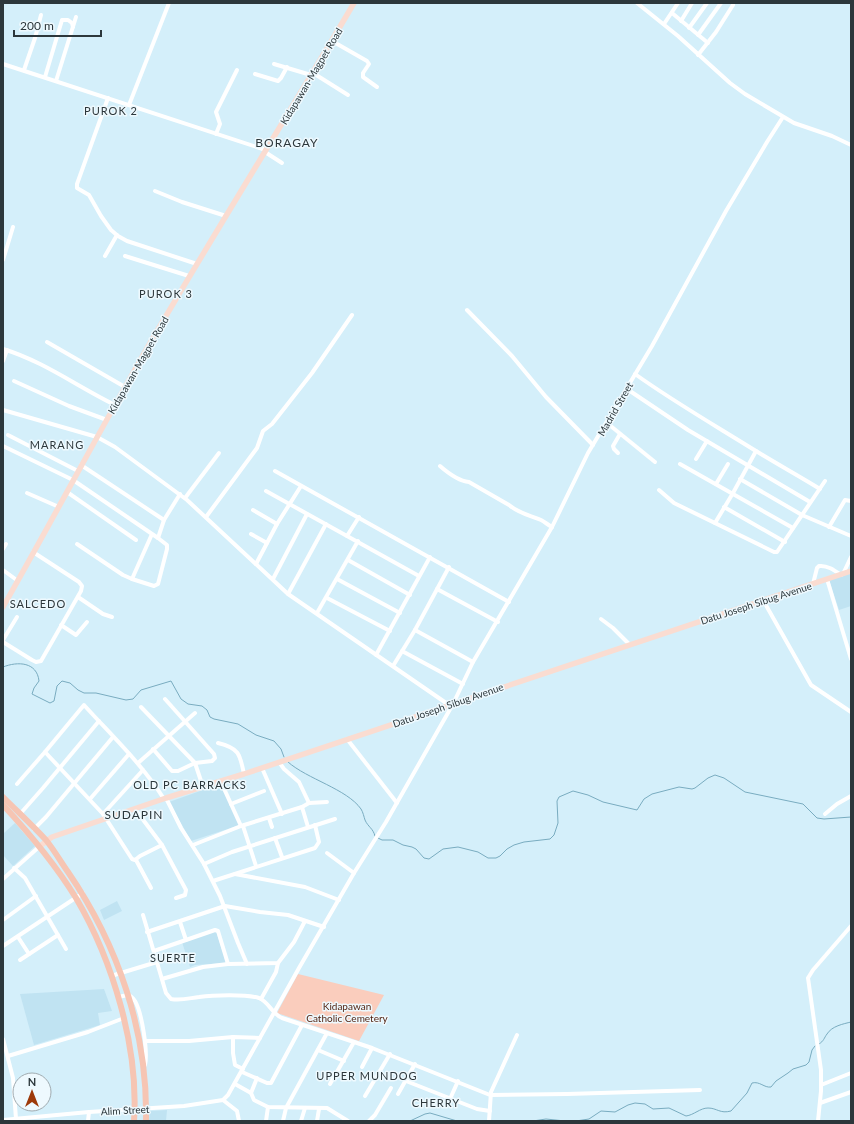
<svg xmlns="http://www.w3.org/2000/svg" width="854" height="1124" viewBox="0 0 854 1124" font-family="Lato,sans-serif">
<rect width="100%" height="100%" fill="#d4effa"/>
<g fill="#c0e3f2">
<polygon points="851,573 851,606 839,610 829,580"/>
<polygon points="220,784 240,825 191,841 169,802"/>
<polygon points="15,823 35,846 13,866 3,855 3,834"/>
<polygon points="117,901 122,911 104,920 100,910"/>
<polygon points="216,931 226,962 225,963 195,965 190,967 182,942"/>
<polygon points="104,989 112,1011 98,1013 100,1025 34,1045 20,994"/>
<polygon points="167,1110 166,1121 149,1121 150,1111"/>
</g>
<polygon fill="#facdbd" points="298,974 384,995 359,1041 277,1013"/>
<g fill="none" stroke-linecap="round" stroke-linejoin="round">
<g stroke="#79acc0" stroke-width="1">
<path d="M3 667C18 661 37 662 39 681L34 688 32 694 50 703 54 701 57 686 62 681 70 683 78 690 84 693H96L126 700 133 699 141 690 171 681 181 699 188 704 202 706 207 710 210 717 214 719 238 724 256 735 274 741 281 749 284 757"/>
<path d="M288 762C307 779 347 789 361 809 363 812 364 817 365 820 368 827 373 828 375 836"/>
<polyline points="378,838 382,840 393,840 403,845 412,847 416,849 424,858 429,859 443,849 458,847 478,852 488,858 496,858 500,856 507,849 514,845 524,842 550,839 554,835 558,823 557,801 559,797 573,791 588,795 603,802 637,810 644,799 652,794 679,787 692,789 695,788 708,778 715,775 724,778 745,792 803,804 817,818 824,819 851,817"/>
<path d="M819 1044C824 1041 824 1038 827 1034 832 1026 843 1024 851 1022"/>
<polyline points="410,1121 425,1114 430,1113 457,1121"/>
<polyline points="533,1121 546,1119 565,1121"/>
<path d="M576 1121 589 1119 601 1111 615 1112 628 1105 635 1103 645 1104 653 1109 669 1108 686 1116C694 1115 700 1108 708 1108 717 1108 720 1114 731 1111L747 1093 752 1083C760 1081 764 1088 771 1087L776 1081 788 1073 793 1069 806 1065 809 1062 812 1050 815 1046"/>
</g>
<g stroke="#fff" stroke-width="4">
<polyline points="637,3 678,36 730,83 745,94 794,123 832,136 851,145"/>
<polyline points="672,13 708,43"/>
<polyline points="681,21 692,3"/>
<polyline points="664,24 678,3"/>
<polyline points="689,28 707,3"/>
<polyline points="698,35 721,3"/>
<polyline points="332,41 367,61 369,64 363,73 363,77 377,87"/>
<polyline points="698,55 716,32 733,5 733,3"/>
<polyline points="3,64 266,150"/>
<polyline points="274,64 311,75"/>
<polyline points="24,70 35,38 41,15"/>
<polyline points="313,73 348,95"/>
<polyline points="255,74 278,81 281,78 287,67"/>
<polyline points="45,77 62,20 68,20 72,23 73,27"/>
<polyline points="56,81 76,17"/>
<polyline points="108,98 77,184 77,188 89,195 101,216 111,230 118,236 127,241 197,264"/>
<polyline points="129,105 169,3"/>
<polyline points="216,134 220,124 216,112 237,70"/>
<polyline points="265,152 282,163"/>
<polyline points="155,191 182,202 226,216"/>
<polyline points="105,256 117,235"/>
<polyline points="125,256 189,276"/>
<polyline points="3,260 13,227"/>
<polyline points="467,310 512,356 546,397 593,445"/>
<polyline points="47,342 125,387"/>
<path d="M3 349C43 361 78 387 115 405"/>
<polyline points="3,361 7,350"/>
<path d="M635 374C674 402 716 426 756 451 777 464 799 476 820 489"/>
<polyline points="14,381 69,406 107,420"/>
<polyline points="627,389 688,430 810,502"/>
<polyline points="3,410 97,437 115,447 187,500 288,594 449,705"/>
<polyline points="607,423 655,462"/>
<polyline points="8,435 78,471"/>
<polyline points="3,446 73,480 158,538 167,545 167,549 158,584 154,586 132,579 152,534"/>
<polyline points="618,453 614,449 613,446 620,434"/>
<polyline points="696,459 707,441"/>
<polyline points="680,464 793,528"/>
<polyline points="81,465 164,520"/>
<path d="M440 466C448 473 458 481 469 482L509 505C520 514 529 515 541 520 545 522 548 525 552 527"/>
<polyline points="275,471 509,602"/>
<polyline points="740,479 802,515 851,536"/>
<polyline points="716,484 728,464"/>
<polyline points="659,490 674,503 774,552 777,552 825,481"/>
<polyline points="266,491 419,576"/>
<polyline points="67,492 136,540"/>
<polyline points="27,493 59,507"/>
<polyline points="185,498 219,453"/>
<polyline points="724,507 785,542"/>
<polyline points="253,510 277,524"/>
<polyline points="206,517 257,448 263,431 272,424 312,373 352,315"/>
<polyline points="715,523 733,493 756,451"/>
<polyline points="829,527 845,500 851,501"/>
<polyline points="251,534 267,543"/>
<polyline points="347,536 359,517"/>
<polyline points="158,538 164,520 180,494"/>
<polyline points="77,544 123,575 132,579"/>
<polyline points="3,549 6,544"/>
<polyline points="348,560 410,595"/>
<polyline points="256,564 277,524 301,486"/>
<polyline points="3,570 18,581"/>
<polyline points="843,574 851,557"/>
<polyline points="273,579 307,514"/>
<polyline points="337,579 400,613"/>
<polyline points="827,579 851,659"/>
<path d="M813 584 817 568 819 566C827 565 834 570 841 575"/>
<polyline points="437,589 498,622"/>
<polyline points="288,594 326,524"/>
<polyline points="78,597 103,614 112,617"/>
<polyline points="327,598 390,631"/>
<polyline points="763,600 811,685 851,712"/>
<polyline points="317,613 358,541"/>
<polyline points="601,619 613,628 629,644"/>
<polyline points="61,625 76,635 87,622"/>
<polyline points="415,630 473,662"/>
<polyline points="3,640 17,617"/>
<polyline points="3,642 32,660 36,662 41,661 81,591 82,586 79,582 33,552"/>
<polyline points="402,651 463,684"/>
<polyline points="376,655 430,557"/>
<polyline points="393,666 415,630 449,567"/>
<polyline points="141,707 195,763 203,787"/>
<polyline points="347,739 397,803"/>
<path d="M218 743C239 748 240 754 244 774"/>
<polyline points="153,749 172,771 178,771 195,763 212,761 215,758 214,754 165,699"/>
<polyline points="45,752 103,814 132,859 135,860 140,856 162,845"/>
<polyline points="279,762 284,769 299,782 309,803"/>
<polyline points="138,763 195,713"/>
<polyline points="262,768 282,814"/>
<polyline points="221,782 241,826"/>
<path d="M17 784 45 752 84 705C112 736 142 764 164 799"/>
<polyline points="166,798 181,828 204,864 232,852 335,819"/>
<polyline points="90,799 129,754"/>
<polyline points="231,804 264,791"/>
<polyline points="302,807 308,827"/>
<polyline points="135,809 162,845 186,890 185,895 176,898"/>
<polyline points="20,814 43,788 99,721"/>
<polyline points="103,814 143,770"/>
<polyline points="825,814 837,804 851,796"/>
<polyline points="269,818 272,827"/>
<polyline points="243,826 256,866"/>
<polyline points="34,829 46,817 113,737"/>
<polyline points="275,838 282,857"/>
<polyline points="193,845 241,826 302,807 309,803 327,802"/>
<polyline points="327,853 354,873"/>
<polyline points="136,860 151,888"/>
<polyline points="204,864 220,896 238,943 247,964"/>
<polyline points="14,868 25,878 66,949"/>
<polyline points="235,874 305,887 339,900"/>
<polyline points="3,879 40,846"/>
<polyline points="213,881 315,848 319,842 315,825"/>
<path d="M143 915 166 993 171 999C181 1001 190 998 199 997 213 995 246 994 259 998 269 1002 272 1014 282 1018L372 1048 490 1095 567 1094 700 1090"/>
<polyline points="3,920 36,896"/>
<polyline points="180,922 186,940"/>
<polyline points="147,932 225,906 260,912 288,915 324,927"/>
<polyline points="18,937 29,954"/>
<polyline points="3,946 83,893"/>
<polyline points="154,951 215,930 218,931 228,964"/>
<polyline points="20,960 58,935"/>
<polyline points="111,976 157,962"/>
<polyline points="162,979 203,967 228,964 278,963 294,942 305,921"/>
<path d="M118 997 128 995C131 996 133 998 135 1001 142 1013 148 1052 145 1065"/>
<polyline points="261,999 276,972 278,963"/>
<polyline points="233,1037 233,1053 235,1065 243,1069"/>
<polyline points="3,1039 13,1078 16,1119"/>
<polyline points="145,1041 189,1041 233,1037 260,1038"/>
<polyline points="318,1050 344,1061"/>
<polyline points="8,1056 88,1032 124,1018"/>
<polyline points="362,1067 372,1048"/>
<polyline points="242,1072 267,1083 271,1083 302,1025"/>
<polyline points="406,1081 477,1109 490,1111"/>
<polyline points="235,1084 251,1093 254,1100 268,1107 327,1108 348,1121"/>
<polyline points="330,1084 354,1042"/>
<polyline points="821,1085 851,1073"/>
<polyline points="251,1093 257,1078"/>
<polyline points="398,1094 415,1064"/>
<polyline points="365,1096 390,1054"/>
<polyline points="450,1099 458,1081"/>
<polyline points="223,1100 237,1111 239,1121"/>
<polyline points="820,1103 851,1092"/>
<polyline points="3,1120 89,1112 184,1106 223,1100 228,1095 299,968 354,873 386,822 453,704 473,662 552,527 588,453 652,346 726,211 767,142 783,117"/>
<polyline points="88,1121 89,1112"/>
<polyline points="266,1121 268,1107"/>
<polyline points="283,1121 286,1108 327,1033"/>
<polyline points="301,1121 305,1108"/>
<polyline points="317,1121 319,1109"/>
<polyline points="369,1121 375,1115 391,1088"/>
<polyline points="489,1121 491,1092 517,1035"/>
<polyline points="818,1121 821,1091 821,1070 808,978 813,970 851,926"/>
</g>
<g stroke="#fadcd1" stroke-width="5.5">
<path d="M3 607C53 519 100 430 150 343 217 229 287 117 354 3"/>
<polyline points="40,846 52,837 166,798 244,774 851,571"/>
</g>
<g stroke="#f6c5b3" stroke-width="6">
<path d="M3 797C17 811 32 825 46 840 54 850 61 862 68 872 118 945 148 1032 146 1121"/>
<path d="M3 805C30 834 55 864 76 898 113 961 139 1048 134 1121"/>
</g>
</g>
<g text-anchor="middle" stroke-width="3" stroke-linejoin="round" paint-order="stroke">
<g font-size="10" fill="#2c373b" stroke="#eef9fe">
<text transform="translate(311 76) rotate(-59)" y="4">Kidapawan-Magpet Road</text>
<text transform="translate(138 365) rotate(-60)" y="4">Kidapawan-Magpet Road</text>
<text transform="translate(615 409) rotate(-60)" y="4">Madrid Street</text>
<text transform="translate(756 603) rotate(-18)" y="4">Datu Joseph Sibug Avenue</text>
<text transform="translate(448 705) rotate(-19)" y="4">Datu Joseph Sibug Avenue</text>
<text transform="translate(125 1110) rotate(-3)" y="4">Alim Street</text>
</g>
<g font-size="10" fill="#4e1f0d" stroke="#eef9fe">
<text x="347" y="1010">Kidapawan<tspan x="347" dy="12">Catholic Cemetery</tspan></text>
</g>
<g font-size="11" letter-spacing="1" fill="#2c373b" stroke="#eef9fe">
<text x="111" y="115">PUROK 2</text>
<text x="166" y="298">PUROK 3</text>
<text x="57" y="449">MARANG</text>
<text x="38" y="608">SALCEDO</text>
<text x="190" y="789">OLD PC BARRACKS</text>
<text x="173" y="962">SUERTE</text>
<text x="367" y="1080">UPPER MUNDOG</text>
<text x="436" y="1107">CHERRY</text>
</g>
<g font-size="12" letter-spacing="1" fill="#2c373b" stroke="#eef9fe">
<text x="287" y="147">BORAGAY</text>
<text x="134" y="819">SUDAPIN</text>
</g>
</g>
<rect width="854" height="1124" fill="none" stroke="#2c373b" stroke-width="8"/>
<g transform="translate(32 1092)"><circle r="19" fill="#eef9fe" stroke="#a0abb0"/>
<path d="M0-3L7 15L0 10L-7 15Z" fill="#9d3909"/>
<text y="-6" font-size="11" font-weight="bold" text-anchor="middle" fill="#2c373b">N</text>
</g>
<path d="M14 30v6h87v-6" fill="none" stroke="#2c373b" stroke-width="2"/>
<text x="20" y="30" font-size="12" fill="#2c373b" stroke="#eef9fe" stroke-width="3" paint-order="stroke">200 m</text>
</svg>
